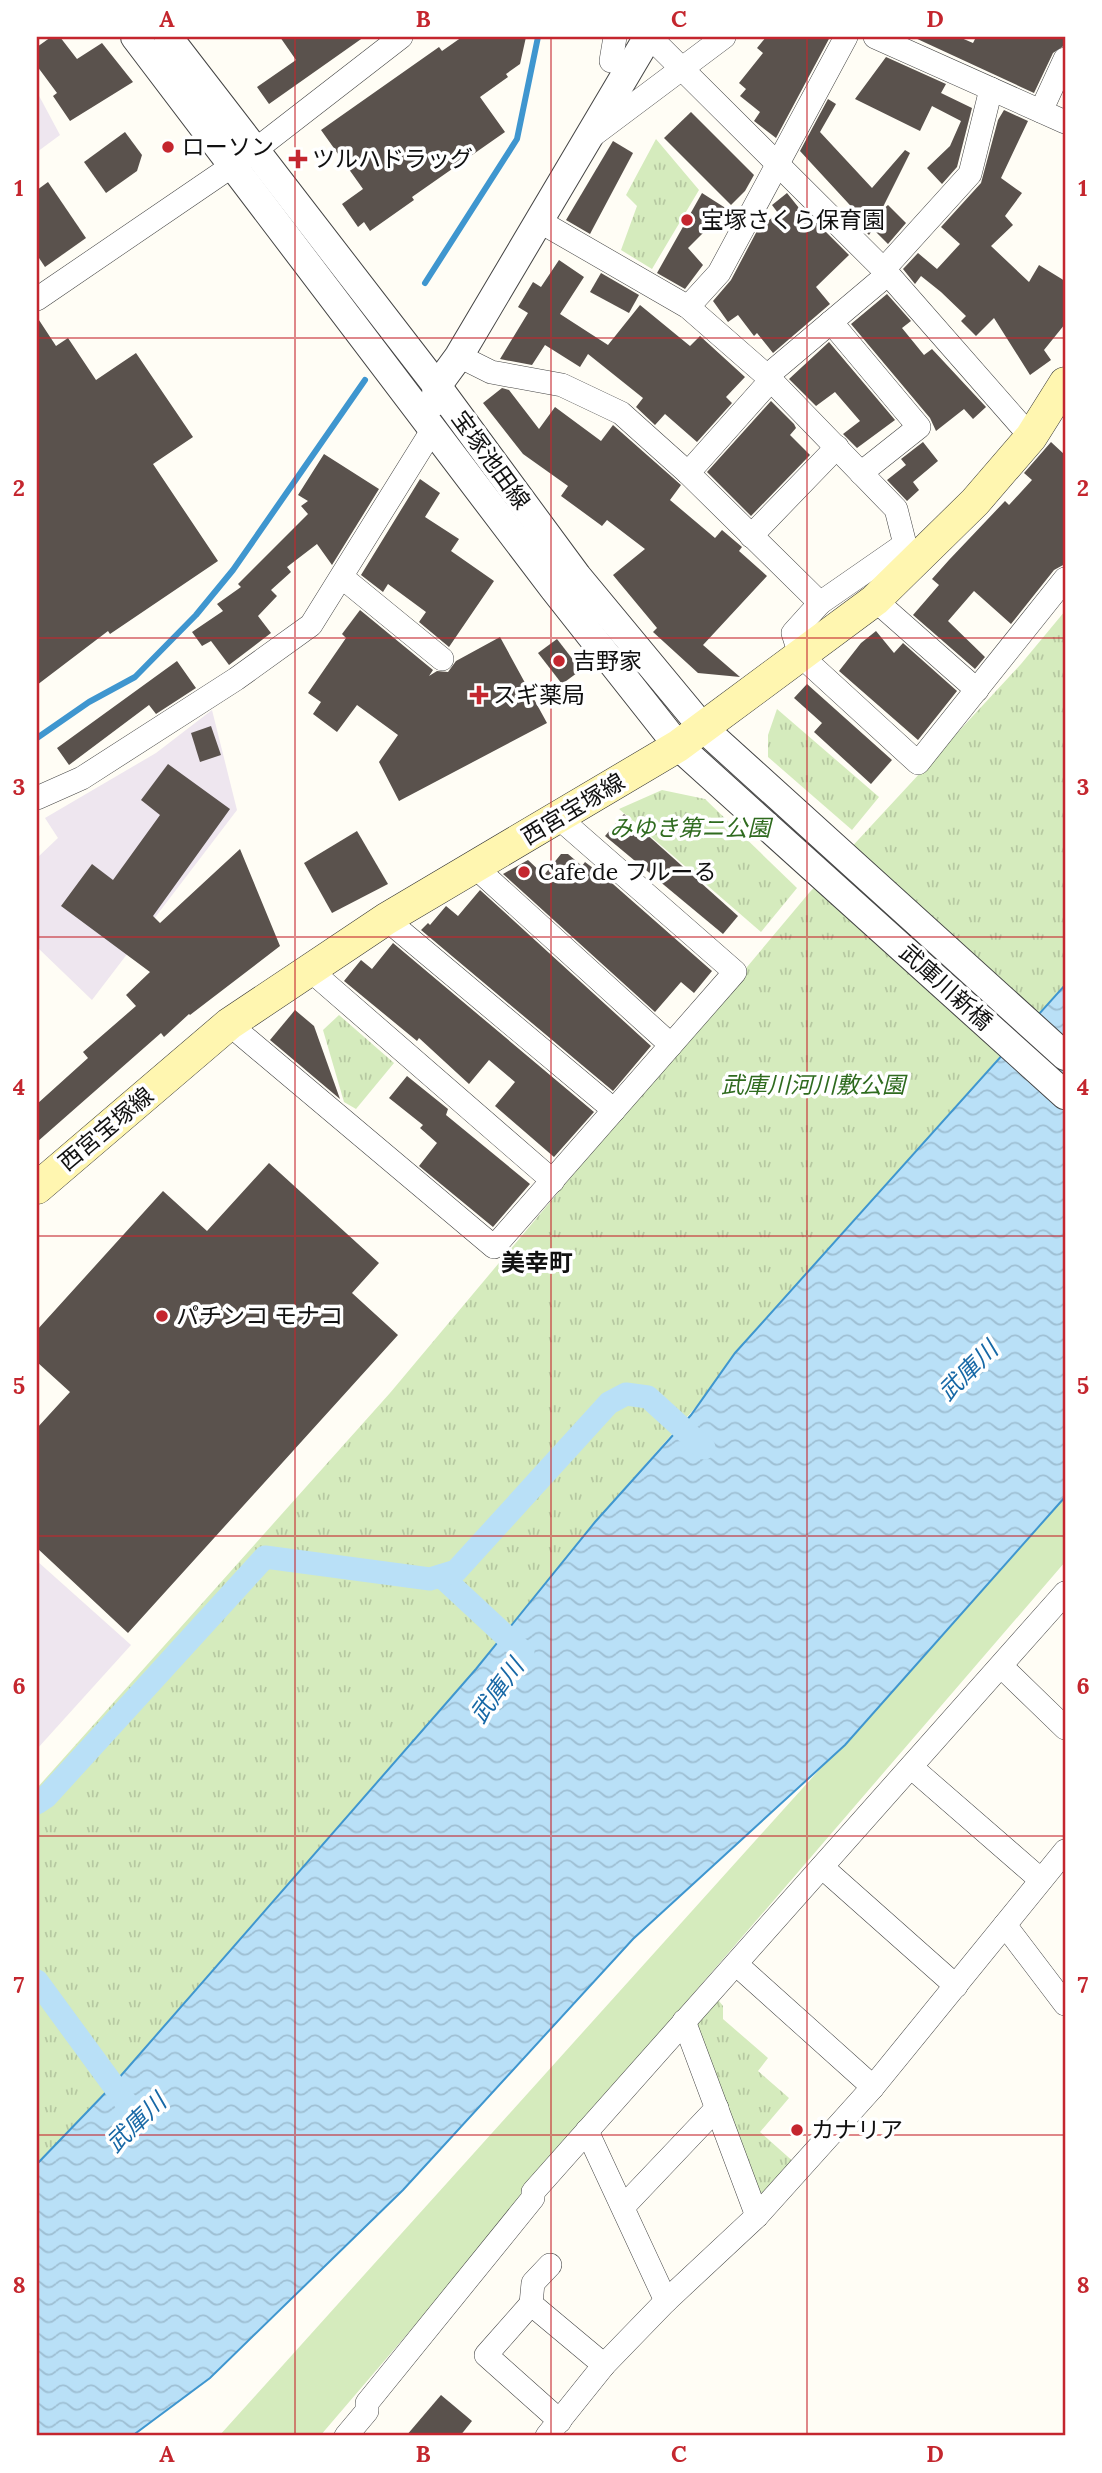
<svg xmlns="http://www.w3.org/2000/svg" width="1102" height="2473" viewBox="0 0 1102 2473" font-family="Lora,'Noto Sans JP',serif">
<defs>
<pattern id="park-tufts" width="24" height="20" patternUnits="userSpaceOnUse" patternTransform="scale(1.75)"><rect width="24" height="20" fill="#d5ebbd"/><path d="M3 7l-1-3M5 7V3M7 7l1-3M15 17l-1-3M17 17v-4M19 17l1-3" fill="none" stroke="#b6c8a1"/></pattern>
<pattern id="water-waves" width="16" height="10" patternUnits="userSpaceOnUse" patternTransform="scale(1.75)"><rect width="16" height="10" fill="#b9e0f7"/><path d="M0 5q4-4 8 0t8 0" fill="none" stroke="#9ebfd3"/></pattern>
</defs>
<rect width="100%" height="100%" fill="#fffdf5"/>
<g fill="#eee6ef">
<polygon points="37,92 60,135 37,152"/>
<polygon points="212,710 237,810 92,1000 37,947 37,858 58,838 45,818 156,753"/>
<polygon points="37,1561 131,1645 37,1749"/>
</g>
<polygon fill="#d5ebbd" points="1065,1497 1065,1562 532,2181 522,2200 320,2436 219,2436"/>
<g fill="url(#park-tufts)">
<polygon points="656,139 699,190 652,269 621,250 637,206 626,195"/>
<polygon points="1065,611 1065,985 595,1522 476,1669 111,2087 37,2164 37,1788 390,1393 809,893 1021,664"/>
<polygon points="777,709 879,797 852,830 768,757 768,735"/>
<polygon points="662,790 705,799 797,888 761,932 619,809"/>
<polygon points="339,1015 394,1063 356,1109 344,1102 323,1030"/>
<polygon points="715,1996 723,2006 723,2019 768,2058 758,2071 789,2098 760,2132 796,2164 757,2198 694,2018"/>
</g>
<polygon fill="url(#water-waves)" stroke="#3f96cf" stroke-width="2" points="1065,985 1065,1497 845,1745 633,1939 403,2190 210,2378 132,2436 37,2436 37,2164 111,2087 476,1669 595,1522 691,1415 735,1353"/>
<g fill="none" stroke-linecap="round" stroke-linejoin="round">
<g stroke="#3f96cf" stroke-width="6">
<polyline points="425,283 517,139 538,37"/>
<polyline points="37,738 89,702 135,677 196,615 233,570 365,380"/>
</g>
<g stroke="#b9e0f7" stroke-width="23">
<polyline points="441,1576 523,1652"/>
<polyline points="37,1803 46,1797 265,1557 430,1579 456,1571 609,1403 626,1394 648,1397 704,1448"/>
<polyline points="37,1981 130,2108"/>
</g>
</g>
<g fill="#5a524d">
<polygon points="51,37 60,37 77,59 102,43 133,82 70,121 53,96 57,93 37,66 37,47"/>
<polygon points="280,37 364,37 269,104 257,87 296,60"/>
<polygon points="462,37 526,37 520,64 506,74 508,77 480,97 505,132 412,197 414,200 370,231 364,222 358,227 342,204 363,189 321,130 439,47 442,51"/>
<polygon points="766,37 830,37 776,138 754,121 760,112 740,96 746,89 739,83 763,53 757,48"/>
<polygon points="913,37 959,37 973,43 976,37 1065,37 1065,45 1053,53 1034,93"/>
<polygon points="886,57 946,84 941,93 972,108 957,167 942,184 927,168 950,146 961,121 932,106 920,131 855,99"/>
<polygon points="828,99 836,104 820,132 872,188 905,150 910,153 881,211 888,205 906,223 888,244 873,229 869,235 855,221 860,216 800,151"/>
<polygon points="1004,110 1028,121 1001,178 1022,193 1005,216 1013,225 991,246 1029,282 1039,265 1065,281 1065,324 1044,350 1051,360 1030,375 994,318 976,336 961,321 966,316 941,292 921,276 915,284 903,269 918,253 937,269 960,244 941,227 981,183 998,120"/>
<polygon points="691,112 754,175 745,191 731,205 664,138"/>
<polygon points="125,132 142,155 137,171 106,193 84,162"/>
<polygon points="613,141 633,153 590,234 566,220"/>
<polygon points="48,182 86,238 45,267 37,255 37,190"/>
<polygon points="702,193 727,209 688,248 703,265 685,289 657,273"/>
<polygon points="787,193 803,213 805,211 849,255 816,287 830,304 773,353 757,333 754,336 738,315 728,322 713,301 731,280 758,229 778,213 772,205"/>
<polygon points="559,260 584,277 560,314 608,345 640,305 690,346 700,336 745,377 726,397 732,403 697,442 665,414 655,425 636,407 643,398 588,354 580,367 545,345 532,365 500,359 528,313 518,307 533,282 541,287"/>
<polygon points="601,273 639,295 629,313 590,292"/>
<polygon points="887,294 911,321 902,328 924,355 932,349 986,407 973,419 964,409 936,431 930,418 851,324"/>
<polygon points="37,317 56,346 68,338 96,380 136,353 193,437 153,464 218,561 110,634 108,631 37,685"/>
<polygon points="829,342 895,420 857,448 843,434 860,421 835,392 816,406 789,379"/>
<polygon points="502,388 509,390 539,429 555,407 601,441 613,425 681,485 670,500 715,538 722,530 742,547 739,551 767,576 703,645 740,677 698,673 653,632 657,628 613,575 645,549 607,520 602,526 561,496 568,486 523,454 483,403"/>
<polygon points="771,401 794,424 796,428 790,435 810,455 751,516 707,472"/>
<polygon points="923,442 938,461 913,482 919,490 907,501 887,480 906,465 901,459"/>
<polygon points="1051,442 1065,455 1065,564 1054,570 1011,624 974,591 948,621 985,657 975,669 913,615 939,585 932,579 949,560 1005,501 1009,505 1032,480 1024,473"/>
<polygon points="324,454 379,489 332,565 317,544 287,567 291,572 271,590 277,596 258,616 271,633 229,665 211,641 202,646 192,632 223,611 217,604 241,587 238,584 308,514 301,506 308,501 298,495"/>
<polygon points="420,479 440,493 425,517 459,539 451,551 494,581 449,647 419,622 426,612 388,584 383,592 361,575"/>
<polygon points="360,610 433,670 429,676 437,671 448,672 456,661 500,637 547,723 399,801 379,762 398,735 357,705 337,732 313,714 321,702 308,693 346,638 342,634"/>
<polygon points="876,631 894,653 903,643 957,691 918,740 839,671 861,643"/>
<polygon points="557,639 581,670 562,684 538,653"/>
<polygon points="177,661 196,688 156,714 149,705 69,765 57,748"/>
<polygon points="807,684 892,760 871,784 814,732 822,723 794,698"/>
<polygon points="211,726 221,755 200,762 191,733"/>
<polygon points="168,764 230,809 153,916 160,923 240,849 280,946 190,1015 189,1014 164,1037 161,1033 37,1142 37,1104 88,1058 83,1052 136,1006 126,995 150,972 61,906 92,864 113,880 160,815 141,800"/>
<polygon points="624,814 738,916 723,934 605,836"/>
<polygon points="357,831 388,884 332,913 304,863"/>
<polygon points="561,854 568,854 582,866 585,862 605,877 712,971 694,993 681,982 655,1012 503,874 528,860 544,875"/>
<polygon points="480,890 651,1046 613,1091 421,930 428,923 430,925 446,906 458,916"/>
<polygon points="393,943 594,1112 554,1157 495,1106 515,1082 489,1060 469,1084 419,1038 417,1041 344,981 361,960 372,969"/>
<polygon points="295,1010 314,1026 340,1099 270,1040"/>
<polygon points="407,1076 448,1109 446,1115 530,1184 493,1227 419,1166 437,1143 420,1128 423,1125 389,1098"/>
<polygon points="269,1163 379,1263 352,1293 398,1335 128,1633 37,1548 37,1428 70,1392 37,1362 37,1330 163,1191 207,1231"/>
<polygon points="441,2395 472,2421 460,2436 406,2436"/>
</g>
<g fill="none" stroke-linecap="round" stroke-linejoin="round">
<defs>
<g id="minor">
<polyline points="650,37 888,274 1031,437"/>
<polyline points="875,37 1065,122"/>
<polyline points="611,61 615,37"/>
<polyline points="1041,111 1065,59"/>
<polyline points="592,136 724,37"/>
<polyline points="539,221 688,307 767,376 896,509 911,568"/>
<polyline points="884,269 970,174 991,89"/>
<polyline points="37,299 254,151 401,37"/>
<polyline points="688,307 719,273 846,37"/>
<polyline points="831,322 919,427 861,473"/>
<polyline points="459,356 491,372 562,385 621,413 688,473 820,603 793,633 800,655 918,763 1065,579"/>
<polyline points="767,376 888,274"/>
<polyline points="688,473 771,380"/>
<polyline points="751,536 837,447"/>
<polyline points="343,578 442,659"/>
<polyline points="875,600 977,690"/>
<polyline points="820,603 905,544"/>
<polyline points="37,798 82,778 236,679 311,625 433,429"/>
<polyline points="474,866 671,1045"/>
<polyline points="386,919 614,1110"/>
<polyline points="310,970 553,1181"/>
<polyline points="229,1024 494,1247 735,972 559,818"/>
<polyline points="1001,1666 1065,1728"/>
<polyline points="911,1767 1041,1880"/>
<polyline points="822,1867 956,1986"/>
<polyline points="1005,1925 1065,2004"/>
<polyline points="736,1964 873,2087"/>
<polyline points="684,2021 757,2216"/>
<polyline points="587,2131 666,2301"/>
<polyline points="623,2207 717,2108"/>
<polyline points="531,2304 533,2283 550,2265"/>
<polyline points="560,2421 486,2355 531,2304 604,2365"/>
<polyline points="346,2436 367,2411 367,2403 533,2198 533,2192 1065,1593"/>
<polyline points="547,2436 604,2365 666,2301 757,2216 873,2087 1065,1851"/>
</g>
<g id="tertiary">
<polyline points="135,37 554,589 678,746 1065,1095"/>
<polyline points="168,37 437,386 577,576 703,728 1065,1056"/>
<polyline points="435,402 437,386 459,356 648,37"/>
</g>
<polyline id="secondary" points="37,1188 229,1024 386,919 678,746 875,600 975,502 1031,437 1065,383"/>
</defs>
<use href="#minor" stroke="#444" stroke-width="24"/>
<use href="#tertiary" stroke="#444" stroke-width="30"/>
<use href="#secondary" stroke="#333" stroke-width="33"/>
<use href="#minor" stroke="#fff" stroke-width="23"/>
<use href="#tertiary" stroke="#fff" stroke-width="28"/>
<use href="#secondary" stroke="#fff6b0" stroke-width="32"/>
</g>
<path fill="none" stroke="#c4262e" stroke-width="2" stroke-opacity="0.55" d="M295 37V2436M551 37V2436M807 37V2436M37 338H1065M37 638H1065M37 937H1065M37 1236H1065M37 1536H1065M37 1836H1065M37 2135H1065"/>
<g fill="#c4262e" stroke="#fff" stroke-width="2.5">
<circle cx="168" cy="147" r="7"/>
<path d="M294.5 148.5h7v7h7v7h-7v7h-7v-7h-7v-7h7z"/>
<circle cx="687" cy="220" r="7"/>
<circle cx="559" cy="661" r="7"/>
<path d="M475.5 684.5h7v7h7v7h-7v7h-7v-7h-7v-7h7z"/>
<circle cx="524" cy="872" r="7"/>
<circle cx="162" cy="1316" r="7"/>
<circle cx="797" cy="2130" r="7"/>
</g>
<g text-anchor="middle" stroke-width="7" stroke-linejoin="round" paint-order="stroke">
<g font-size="23" fill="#111" stroke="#fff" text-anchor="start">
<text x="182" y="155">ローソン</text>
<text x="312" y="167">ツルハドラッグ</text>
<text x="701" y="228">宝塚さくら保育園</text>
<text x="573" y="669">吉野家</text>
<text x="493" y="703">スギ薬局</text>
<text x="538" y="880">Cafe de フルーる</text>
<text x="176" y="1324">パチンコ モナコ</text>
<text x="811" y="2138">カナリア</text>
</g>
<g font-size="23" fill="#111" stroke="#fff">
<text transform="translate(491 460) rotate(54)" y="8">宝塚池田線</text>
<text transform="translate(573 809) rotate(-31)" y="8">西宮宝塚線</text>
<text transform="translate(946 987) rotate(42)" y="8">武庫川新橋</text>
<text transform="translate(106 1129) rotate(-40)" y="8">西宮宝塚線</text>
</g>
<g font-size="23" font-style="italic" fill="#2f6b1f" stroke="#fff">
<text x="690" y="836">みゆき第ニ公園</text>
<text x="813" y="1093">武庫川河川敷公園</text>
</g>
<g font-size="24" font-weight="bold" fill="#111" stroke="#fff">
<text x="537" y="1271">美幸町</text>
</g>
<g font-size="24" font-style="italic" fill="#1768a6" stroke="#fff">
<text transform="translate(968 1371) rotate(-45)" y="8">武庫川</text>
<text transform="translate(497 1691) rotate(-54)" y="8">武庫川</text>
<text transform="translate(136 2123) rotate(-44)" y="8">武庫川</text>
</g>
</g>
<rect width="1102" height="2473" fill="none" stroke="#ffffff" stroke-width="77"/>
<rect x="38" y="38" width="1026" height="2396" fill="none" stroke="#c4262e" stroke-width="2.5"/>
<g font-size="23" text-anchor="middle" font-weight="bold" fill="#c4262e">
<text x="167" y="27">A</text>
<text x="423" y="27">B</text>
<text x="679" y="27">C</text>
<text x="935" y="27">D</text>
<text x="19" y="196">1</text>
<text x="1083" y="196">1</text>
<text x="19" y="496">2</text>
<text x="1083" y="496">2</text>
<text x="19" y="795">3</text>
<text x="1083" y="795">3</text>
<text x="19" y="1095">4</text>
<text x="1083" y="1095">4</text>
<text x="19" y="1394">5</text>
<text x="1083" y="1394">5</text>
<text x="19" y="1694">6</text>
<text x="1083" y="1694">6</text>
<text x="19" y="1993">7</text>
<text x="1083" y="1993">7</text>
<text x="19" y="2293">8</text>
<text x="1083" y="2293">8</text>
<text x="167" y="2462">A</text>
<text x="423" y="2462">B</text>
<text x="679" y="2462">C</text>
<text x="935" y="2462">D</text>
</g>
</svg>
